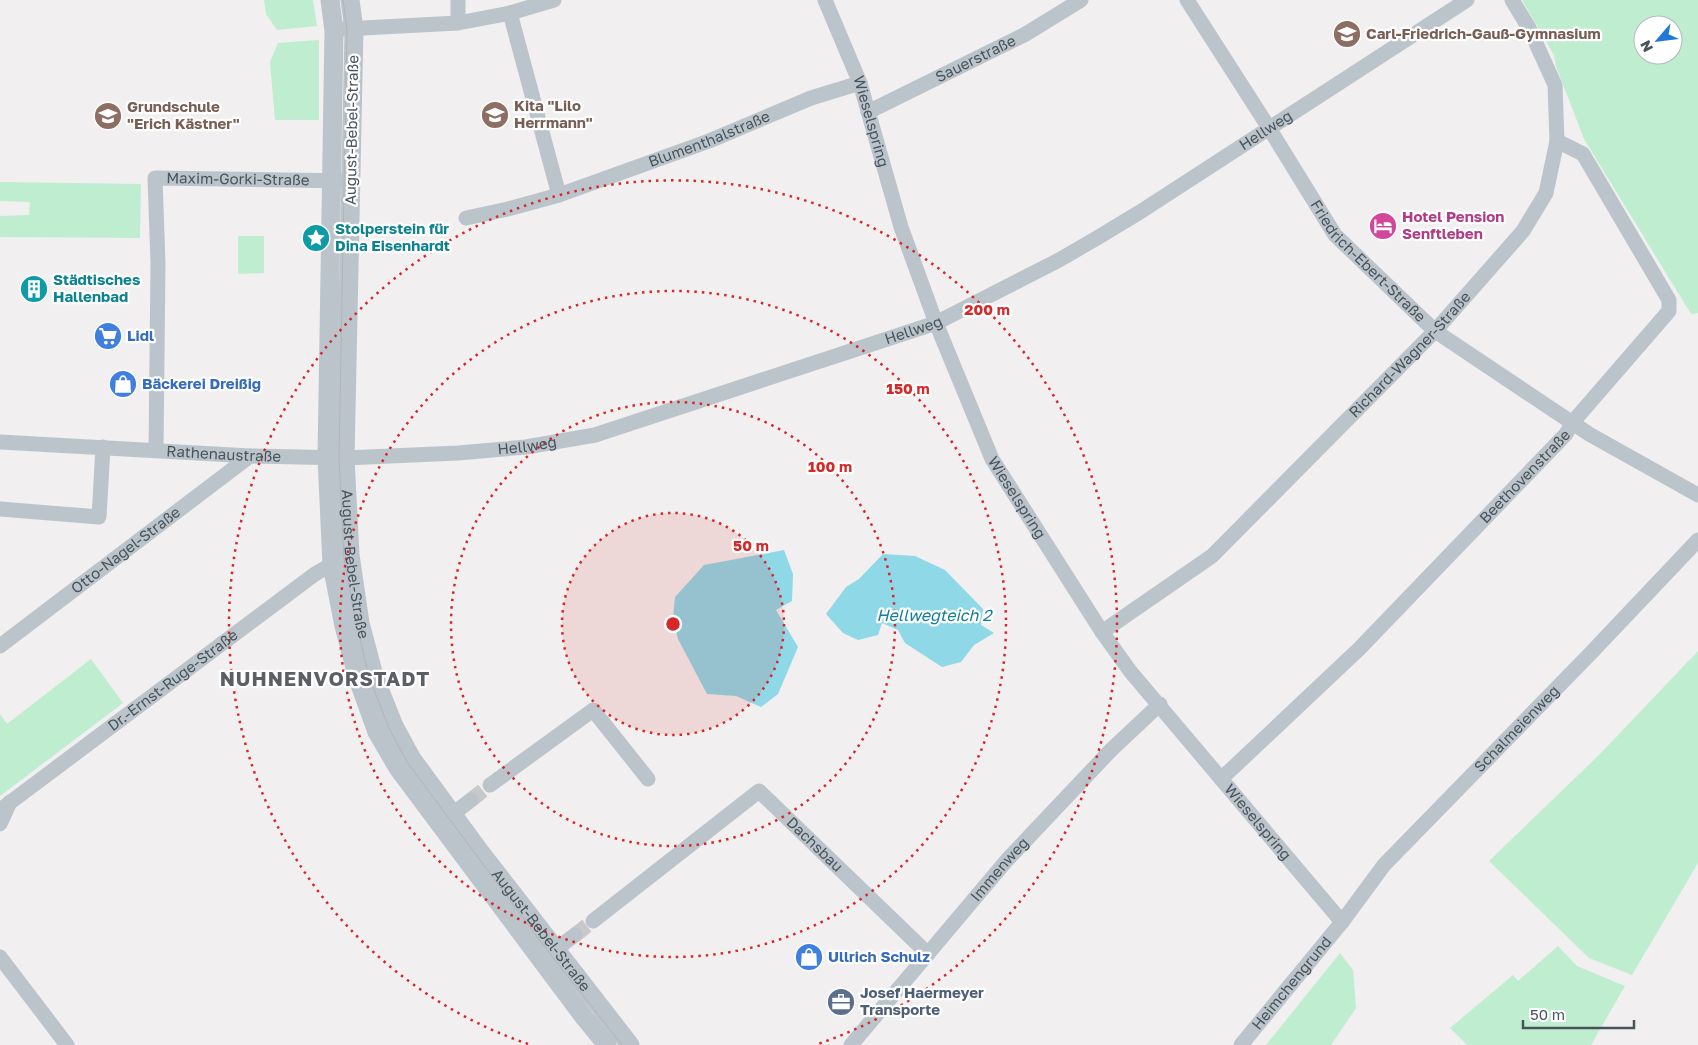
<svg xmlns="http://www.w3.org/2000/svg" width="1698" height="1045" viewBox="0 0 1698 1045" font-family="'Golos Text',sans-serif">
<rect width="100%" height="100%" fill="#f1efef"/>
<g fill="#bfedcf" fill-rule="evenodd">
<polygon points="264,0 313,0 317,26 277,30 266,14"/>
<path d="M1522 0H1698V313L1691 314 1584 139 1556 66 1554 55ZM1643 25H1673V55H1643Z"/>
<polygon points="319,40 319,120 275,120 270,62 278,43"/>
<polygon points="0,182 141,184 140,238 0,237 0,216 29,215 30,202 0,201"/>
<polygon points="238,236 264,236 264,273 238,274"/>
<polygon points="1698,651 1698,863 1632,975 1589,958 1489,861 1599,755"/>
<polygon points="91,659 123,703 0,796 0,714 7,724"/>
<polygon points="1558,946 1577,966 1625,986 1591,1045 1467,1045 1450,1028 1513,975 1518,981"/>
<polygon points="1340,953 1353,970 1356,1008 1331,1045 1266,1045"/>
</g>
<g fill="#8ed8e8">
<polygon points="784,550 793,574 792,601 776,610 798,647 778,694 761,707 736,696 707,694 678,639 673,619 675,597 704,565"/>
<polygon points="883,554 915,556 945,570 983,609 981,625 994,633 974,645 961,662 942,667 905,643 898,630 882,623 878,635 858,640 843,633 826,614 846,587 859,579"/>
</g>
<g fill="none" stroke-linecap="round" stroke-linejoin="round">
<g stroke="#c7c8ca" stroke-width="15" stroke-dasharray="15 8" stroke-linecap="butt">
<polyline points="471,800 490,785"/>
<polyline points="575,935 593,921"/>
</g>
<g stroke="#bbc4cb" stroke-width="15">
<path id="s1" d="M825 0 860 83 901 227 936 323 992 459 1102 632 1130 671 1342 922"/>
<path id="s2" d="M1187 0 1269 128 1335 235 1435 331 1589 434 1698 495"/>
<polyline points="510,13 559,195"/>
<polyline points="458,23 458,0"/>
<polyline points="344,29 458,23 510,13 554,0"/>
<path id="s3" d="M868 112 1024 35 1081 0"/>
<path id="s4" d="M466 218 508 209 559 195 709 141 811 98 860 83"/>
<path id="s5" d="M0 442 250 456 345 458 458 453 526 447 595 435 936 323 1059 260 1097 238 1140 212 1467 0"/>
<path id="s6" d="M156 449 158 263 155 178 351 181"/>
<polyline points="0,509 99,517 103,447"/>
<path id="s7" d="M1102 632 1212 556 1435 331 1523 231 1546 193 1557 141 1555 85 1529 28 1512 0"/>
<path id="s8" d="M0 646 250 456"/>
<path id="s9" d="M1221 779 1359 649 1566 434 1572 423 1669 311V300L1583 154 1557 141"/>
<polyline points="490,785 593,710 648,779"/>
<path id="s10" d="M0 810 315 574 341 559"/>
<polyline points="445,820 471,800"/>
<polyline points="0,824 10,802"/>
<path id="s11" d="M593 921 759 791 928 954"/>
<polyline points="548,955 575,935"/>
<polyline points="0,957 67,1045"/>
<path id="s12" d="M851 1045 1007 860 1111 750 1160 704"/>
<path id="s13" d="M1241 1045 1342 922 1384 865 1588 656 1698 540"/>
</g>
<g stroke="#bbc4cb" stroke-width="19">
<polyline points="330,0 334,31 327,458 332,565 344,626 358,679 377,732 398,768 584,1017 607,1045"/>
<path id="s14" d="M350 0 354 29 345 458 350 555 360 623 374 676 394 726 412 759 481 853 630 1045"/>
</g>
<polyline stroke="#b1b4b9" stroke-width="1" points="343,0 347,29 339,458 344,558 355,618 369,677 389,728 407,762 544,946 622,1045"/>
</g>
<circle cx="673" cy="624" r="111" fill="#d62828" fill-opacity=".12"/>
<g fill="none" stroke="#d62828" stroke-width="2.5" stroke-dasharray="2.5 5">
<circle cx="673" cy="624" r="111"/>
<circle cx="673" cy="624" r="222"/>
<circle cx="673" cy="624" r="333"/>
<path d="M528 1044A444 444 0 1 1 818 1044"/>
</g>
<defs>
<symbol id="school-disc" viewBox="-11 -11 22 22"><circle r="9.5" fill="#8d6e63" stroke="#fff"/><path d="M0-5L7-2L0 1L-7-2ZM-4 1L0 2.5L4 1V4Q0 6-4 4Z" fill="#fff"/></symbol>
<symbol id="hotel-disc" viewBox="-11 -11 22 22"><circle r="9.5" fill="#d1479c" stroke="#fff"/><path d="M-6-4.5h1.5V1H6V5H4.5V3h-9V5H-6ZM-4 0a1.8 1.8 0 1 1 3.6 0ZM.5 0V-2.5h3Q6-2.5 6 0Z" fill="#fff"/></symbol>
<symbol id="sight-disc" viewBox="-11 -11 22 22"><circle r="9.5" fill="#0f9aa8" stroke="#fff"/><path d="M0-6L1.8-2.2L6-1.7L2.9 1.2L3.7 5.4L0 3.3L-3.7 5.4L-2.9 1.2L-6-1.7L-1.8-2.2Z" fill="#fff"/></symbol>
<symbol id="building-disc" viewBox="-11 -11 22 22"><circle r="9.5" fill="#0f9aa8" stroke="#fff"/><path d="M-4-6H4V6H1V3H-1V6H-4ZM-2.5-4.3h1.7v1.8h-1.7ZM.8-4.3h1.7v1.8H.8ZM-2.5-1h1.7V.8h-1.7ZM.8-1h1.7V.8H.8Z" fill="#fff"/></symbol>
<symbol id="supermarket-disc" viewBox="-11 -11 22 22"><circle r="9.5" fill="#3f7fe0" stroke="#fff"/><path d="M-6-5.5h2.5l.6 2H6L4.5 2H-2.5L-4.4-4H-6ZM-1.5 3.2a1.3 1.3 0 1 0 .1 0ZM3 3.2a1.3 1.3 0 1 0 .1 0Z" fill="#fff"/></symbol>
<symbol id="shop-disc" viewBox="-11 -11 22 22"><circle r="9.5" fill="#3f7fe0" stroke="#fff"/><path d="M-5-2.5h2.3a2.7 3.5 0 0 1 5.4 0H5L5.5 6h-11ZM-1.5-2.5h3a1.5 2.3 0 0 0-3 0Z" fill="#fff"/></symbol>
<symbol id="office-disc" viewBox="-11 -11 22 22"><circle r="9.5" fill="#5c6f8a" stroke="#fff"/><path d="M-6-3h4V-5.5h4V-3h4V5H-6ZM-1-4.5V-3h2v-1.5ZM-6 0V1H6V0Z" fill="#fff"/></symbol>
</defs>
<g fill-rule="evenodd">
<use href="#school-disc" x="1331" y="18" width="32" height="32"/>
<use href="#school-disc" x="479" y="99" width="32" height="32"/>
<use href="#school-disc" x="92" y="100" width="32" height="32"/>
<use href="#hotel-disc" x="1367" y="210" width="32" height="32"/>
<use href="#sight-disc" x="300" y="222" width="32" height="32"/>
<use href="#building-disc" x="18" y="273" width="32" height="32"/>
<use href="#supermarket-disc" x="92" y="320" width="32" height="32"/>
<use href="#shop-disc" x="107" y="368" width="32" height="32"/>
<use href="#shop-disc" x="793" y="941" width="32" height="32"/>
<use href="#office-disc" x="825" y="986" width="32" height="32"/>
</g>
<g text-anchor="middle" stroke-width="4.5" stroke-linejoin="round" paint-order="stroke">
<g font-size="15" font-weight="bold" fill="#785e54" stroke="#fff" text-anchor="start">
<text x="1366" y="39">Carl-Friedrich-Gauß-Gymnasium</text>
<text x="514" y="111">Kita "Lilo<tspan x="514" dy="17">Herrmann"</tspan></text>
<text x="127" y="112">Grundschule<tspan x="127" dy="17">"Erich Kästner"</tspan></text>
</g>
<g font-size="15" fill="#48535b" stroke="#fff">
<text dy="5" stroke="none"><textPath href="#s3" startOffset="120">Sauerstraße</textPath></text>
<text dy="5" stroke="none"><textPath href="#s1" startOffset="130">Wieselspring</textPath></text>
<text transform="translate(352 130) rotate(-89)" y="5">August-Bebel-Straße</text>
<text dy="5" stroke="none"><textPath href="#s5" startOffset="1338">Hellweg</textPath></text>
<text dy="5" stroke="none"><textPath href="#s4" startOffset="256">Blumenthalstraße</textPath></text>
<text dy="5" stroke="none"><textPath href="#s6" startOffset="354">Maxim-Gorki-Straße</textPath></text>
<text dy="5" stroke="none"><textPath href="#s2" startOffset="319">Friedrich-Ebert-Straße</textPath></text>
<text dy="5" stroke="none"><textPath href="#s5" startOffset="932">Hellweg</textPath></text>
<text dy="5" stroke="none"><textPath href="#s7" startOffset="416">Richard-Wagner-Straße</textPath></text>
<text dy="5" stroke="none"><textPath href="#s5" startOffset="528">Hellweg</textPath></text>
<text dy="5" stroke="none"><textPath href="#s5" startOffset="224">Rathenaustraße</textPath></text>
<text dy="5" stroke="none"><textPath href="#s9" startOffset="429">Beethovenstraße</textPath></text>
<text dy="5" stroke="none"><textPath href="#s1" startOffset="535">Wieselspring</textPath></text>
<text dy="5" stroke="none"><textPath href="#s8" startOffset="158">Otto-Nagel-Straße</textPath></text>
<text dy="5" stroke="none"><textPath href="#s14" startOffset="565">August-Bebel-Straße</textPath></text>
<text dy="5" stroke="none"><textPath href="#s10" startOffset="216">Dr.-Ernst-Ruge-Straße</textPath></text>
<text dy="5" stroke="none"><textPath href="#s13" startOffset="420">Schalmeienweg</textPath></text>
<text dy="5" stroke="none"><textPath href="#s1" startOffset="940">Wieselspring</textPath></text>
<text dy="5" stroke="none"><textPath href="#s11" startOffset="288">Dachsbau</textPath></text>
<text dy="5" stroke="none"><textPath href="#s12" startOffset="230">Immenweg</textPath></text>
<text dy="5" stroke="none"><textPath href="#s14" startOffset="985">August-Bebel-Straße</textPath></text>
<text dy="5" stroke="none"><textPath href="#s13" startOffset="80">Heimchengrund</textPath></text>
</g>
<g font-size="15" font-weight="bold" fill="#b23c85" stroke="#fff" text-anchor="start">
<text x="1402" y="222">Hotel Pension<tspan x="1402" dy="17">Senftleben</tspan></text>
</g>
<g font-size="15" font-weight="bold" fill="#0d838f" stroke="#fff" text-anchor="start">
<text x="335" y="234">Stolperstein für<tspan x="335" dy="17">Dina Eisenhardt</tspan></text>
<text x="53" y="285">Städtisches<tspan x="53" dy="17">Hallenbad</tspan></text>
</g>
<g font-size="15" font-weight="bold" fill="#366cbe" stroke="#fff" text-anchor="start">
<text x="127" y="341">Lidl</text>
<text x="142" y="389">Bäckerei Dreißig</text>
<text x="828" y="962">Ullrich Schulz</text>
</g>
<g font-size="15" font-weight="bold" fill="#4e5e75" stroke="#fff" text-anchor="start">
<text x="860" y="998">Josef Haermeyer<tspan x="860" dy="17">Transporte</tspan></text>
</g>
<g font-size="16" font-style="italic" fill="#137e95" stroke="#fff">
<text x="934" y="621">Hellwegteich 2</text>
</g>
<g font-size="20" font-weight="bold" letter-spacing="1" fill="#5c5f64" stroke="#fff">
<text x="325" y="686">NUHNENVORSTADT</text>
</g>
</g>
<circle cx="673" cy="624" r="8" fill="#d62828" stroke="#fff" stroke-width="2.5"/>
<g font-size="15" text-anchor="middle" font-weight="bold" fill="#d62828" stroke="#fff" stroke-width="4.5" stroke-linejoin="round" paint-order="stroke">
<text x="987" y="315">200 m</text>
<text x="908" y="394">150 m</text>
<text x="830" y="472">100 m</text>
<text x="751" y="551">50 m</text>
</g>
<g transform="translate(1658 40) rotate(242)"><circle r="24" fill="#ffffff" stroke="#b6babd"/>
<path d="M0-4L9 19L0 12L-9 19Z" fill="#2178d9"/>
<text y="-8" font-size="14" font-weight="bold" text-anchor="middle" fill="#48535b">N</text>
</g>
<path d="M1523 1020v8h111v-8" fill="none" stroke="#48535b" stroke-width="2.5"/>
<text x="1530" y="1020" font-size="15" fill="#48535b" stroke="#ffffff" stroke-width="4" paint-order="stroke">50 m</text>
</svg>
